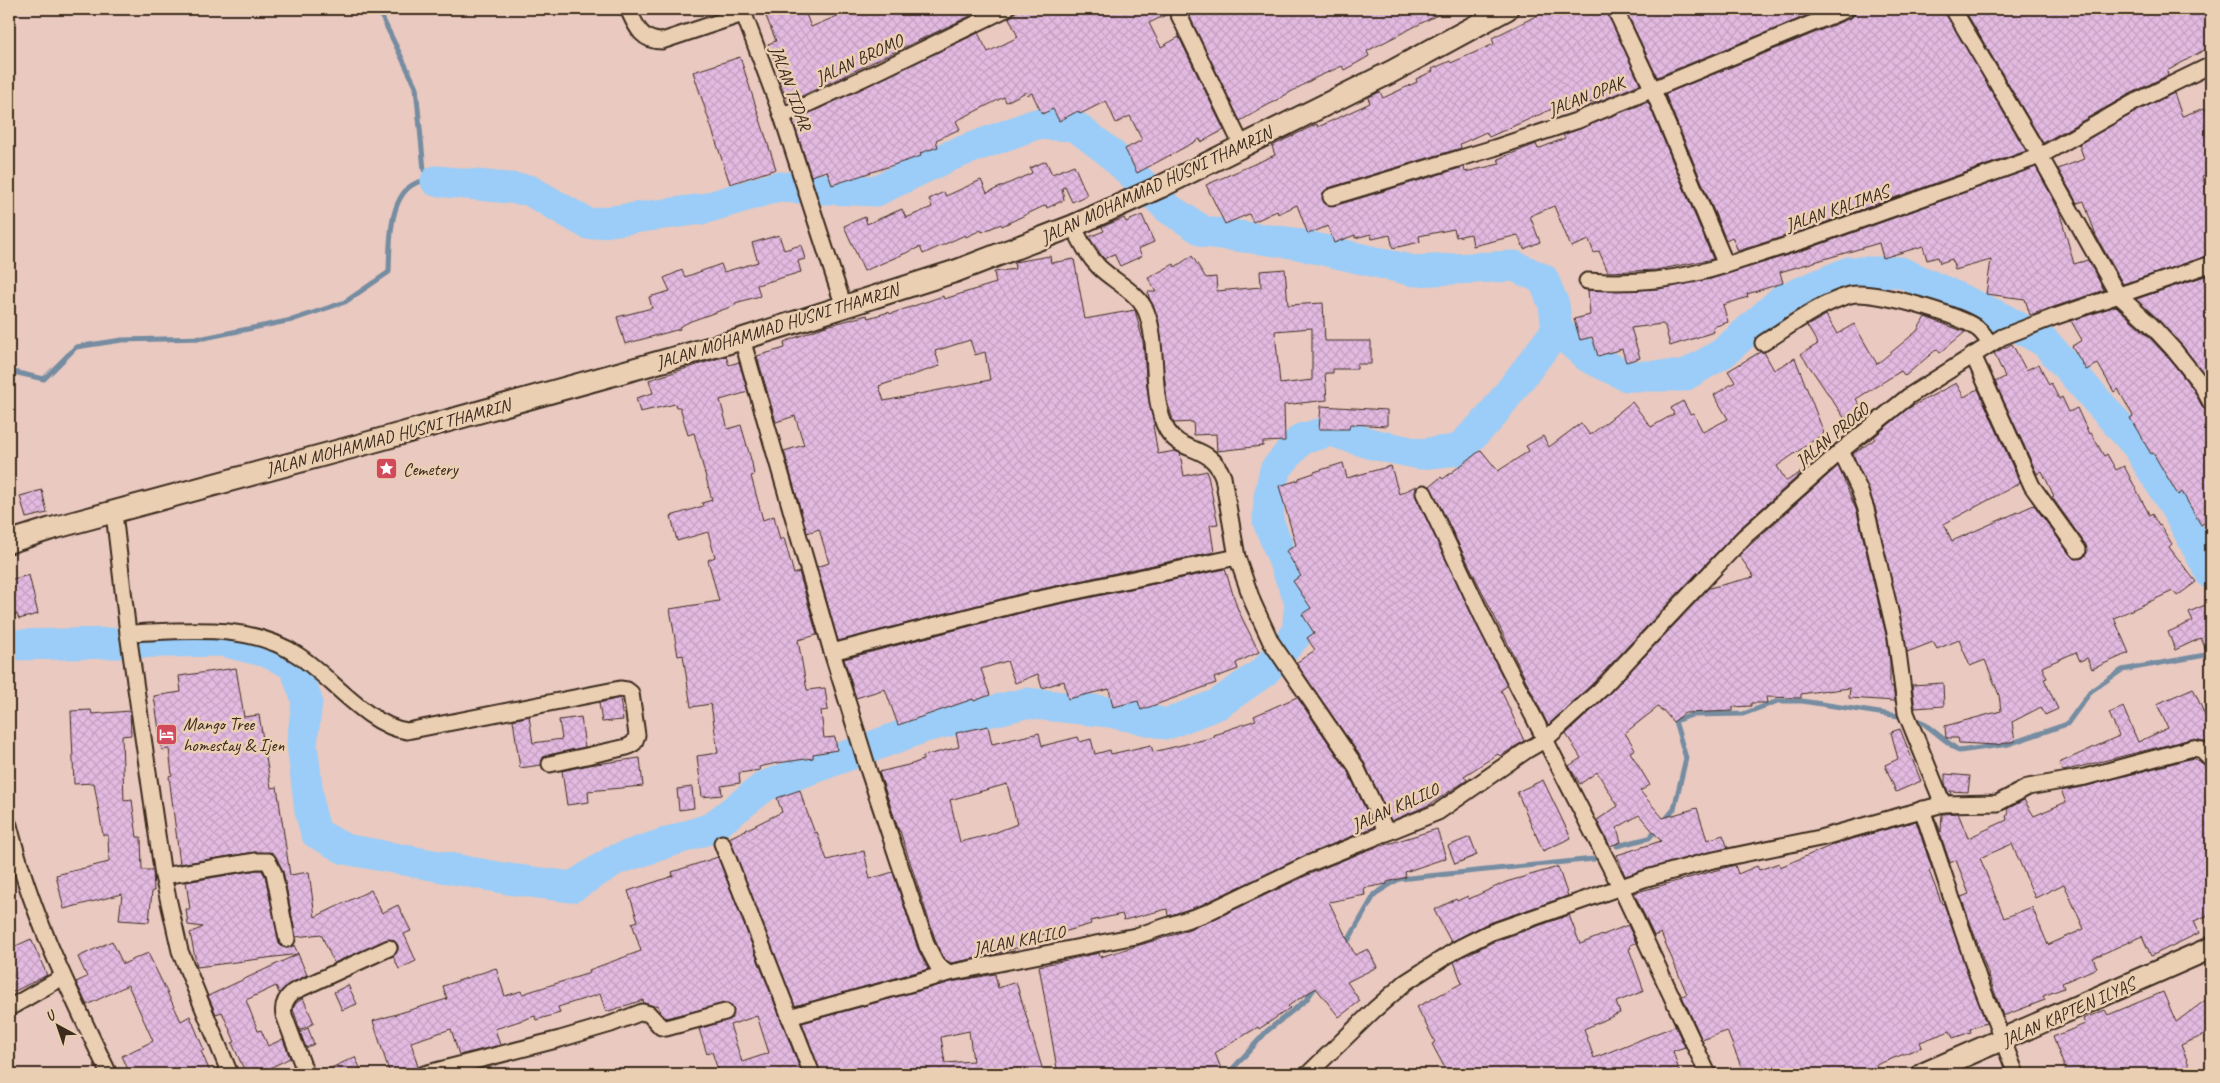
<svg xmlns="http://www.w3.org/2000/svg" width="2220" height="1083" viewBox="0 0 2220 1083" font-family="Caveat,sans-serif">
<defs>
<pattern id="building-cross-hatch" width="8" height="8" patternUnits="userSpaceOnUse" patternTransform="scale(1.25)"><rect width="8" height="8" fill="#e3bae1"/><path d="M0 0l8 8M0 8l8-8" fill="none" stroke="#c4a0c1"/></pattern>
</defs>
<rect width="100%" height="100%" fill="#e9c9c0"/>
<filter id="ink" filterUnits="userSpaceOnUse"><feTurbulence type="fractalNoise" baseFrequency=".02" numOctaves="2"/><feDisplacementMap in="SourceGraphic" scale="10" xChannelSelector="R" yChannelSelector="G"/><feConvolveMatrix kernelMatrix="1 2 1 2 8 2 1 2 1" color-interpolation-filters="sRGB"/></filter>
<g filter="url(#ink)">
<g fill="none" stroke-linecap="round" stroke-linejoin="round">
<g stroke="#758ca1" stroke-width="5">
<polyline points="378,9 416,87 424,170 436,181"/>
<path d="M9 371 44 379 76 347 122 340 204 338 292 320 345 302 389 272C390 246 388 195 416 183 422 180 430 181 436 181"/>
<polyline points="1913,719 1922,722 1959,751 2009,744 2067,724 2091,691 2122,670 2211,654"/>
<polyline points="1664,821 1674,809 1686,758 1675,721 1692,715 1743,714 1778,701 1802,701 1905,717"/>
<polyline points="1617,846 1649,838 1658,828"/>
<polyline points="1345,946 1375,894 1399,879 1594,859"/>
<polyline points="1228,1074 1267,1031 1306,1000 1317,985"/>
</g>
<g stroke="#9bcdf8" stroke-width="31">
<polyline points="436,181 529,190 588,224 703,209 776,187 876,191 947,157 1036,124 1075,126 1108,151 1169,209 1205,232 1293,243 1414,271 1514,266 1543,279 1554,305 1557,330 1588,357 1627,376 1684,376 1723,353 1782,300 1849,272 1901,272 2000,317 2045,342 2138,447 2182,519 2211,574"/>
<polyline points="9,645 222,641 267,652 294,665 307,701 302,744 310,811 316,833 345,849 508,879 572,887 615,860 711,828 765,786 925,727 1026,703 1110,712 1167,724 1218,704 1264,672 1297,634 1300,602 1268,521 1269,497 1275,470 1301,439 1331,431 1372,444 1420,454 1458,450 1489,419 1557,330"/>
</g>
</g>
<g fill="url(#building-cross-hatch)" stroke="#3b2a1e" fill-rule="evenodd">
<polygon points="763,9 804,9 811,27 842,14 840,9 966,9 970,16 789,102 779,81 783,80 768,44 776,41"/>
<polygon points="1019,9 1167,9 1168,14 1149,23 1161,47 1179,37 1224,130 1201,142 1200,139 1137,173 1125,149 1142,140 1130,116 1116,123 1106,101 1080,114 1078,111 1059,121 1053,109 1042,114 1032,93 1027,95 1026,92 1006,102 1004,97 956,121 960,129 936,140 938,147 920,153 921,156 832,185 827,171 811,176 793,121 978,33 988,52 1018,37 1009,18"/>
<polygon points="1186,9 1449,9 1367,51 1369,56 1357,63 1344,70 1342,66 1315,78 1240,121"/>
<polygon points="1550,9 1606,9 1640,84 1595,103 1570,101 1489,137 1486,132 1460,144 1461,148 1328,188 1322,194 1324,203 1334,206 1464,167 1465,172 1500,164 1498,159 1536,144 1538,149 1565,138 1563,135 1648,102 1713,259 1656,270 1608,272 1599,251 1594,253 1589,240 1571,247 1554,206 1530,216 1540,242 1524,249 1518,235 1473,246 1471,234 1456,237 1454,229 1419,236 1420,242 1393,248 1390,235 1372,239 1371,234 1355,238 1355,235 1334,243 1328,226 1308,234 1297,205 1278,214 1277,211 1253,222 1249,214 1225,224 1206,185 1275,155 1272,146 1317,124 1318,127 1370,103 1368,98 1371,96 1380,92 1383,98 1417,82 1416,79 1433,71 1432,69 1450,61 1451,63 1494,44 1492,38"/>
<polygon points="1625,9 1823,9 1657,77"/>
<polygon points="1856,9 1944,9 2026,151 1804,230 1738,251 1732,237 1726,240 1665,94 1851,18 1855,14"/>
<polygon points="1964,9 2211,9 2211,46 2167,71 2168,75 2128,95 2043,143"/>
<polygon points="740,57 776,169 730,184 693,72"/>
<polygon points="2174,93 2182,116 2205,108 2211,127 2211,172 2202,176 2211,202 2211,255 2123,284 2096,236 2084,201 2077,203 2058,169 2084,159 2079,144 2137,111"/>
<polygon points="1046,161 1052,174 1074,165 1087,195 1072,202 1065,187 1062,188 1064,200 1047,208 1046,205 1002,226 1001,224 982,232 981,230 966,237 965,235 923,254 920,247 864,271 844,226 865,217 867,224 902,209 906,218 932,207 929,199 944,192 946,196 981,180 987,193 1032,173 1030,168"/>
<polygon points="2036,167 2059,210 2074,264 2088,260 2104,290 2030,315 2025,299 1986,294 1991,260 1955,270 1952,259 1940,263 1938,257 1927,260 1923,246 1883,258 1879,243 1780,272 1783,283 1747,294 1748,297 1723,305 1728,322 1713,327 1714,332 1670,346 1665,326 1662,324 1631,328 1640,358 1626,362 1622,349 1598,356 1592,337 1580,340 1574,319 1590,315 1588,290 1658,289 1711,279 1810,248"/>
<polygon points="1142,215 1154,242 1138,249 1142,256 1120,266 1114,254 1104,259 1089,237 1104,231 1102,227 1124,218 1126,222"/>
<polygon points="779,235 784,250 801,245 805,259 798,261 801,272 757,285 760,296 735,303 736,305 691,321 679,327 680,329 625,344 617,317 652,308 649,297 670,291 664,278 682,270 685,277 721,264 724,272 758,262 752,243"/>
<path d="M1050 256 1051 263 1074 259 1085 319 1135 310 1143 341 1147 388 1155 425H1153L1158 454 1175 451 1180 453 1184 476 1207 471 1218 524 1210 525 1214 552 1032 591 838 641 817 567 829 563 819 529 807 533 784 451 804 445 795 416 776 422 757 356 785 348 784 342 823 327 867 315 868 318 889 312 890 314 943 296 944 299 996 283 994 272 1015 269 1014 262ZM970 340 975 355 985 352 990 380 884 401 879 386 940 366 935 351Z"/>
<path d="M1192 256 1206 278 1216 277 1217 291 1261 287 1260 271 1285 269 1288 305 1323 303 1325 341H1371V364H1357V369H1333V373H1325L1327 400 1284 405 1285 441 1263 442V446L1217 451 1216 434 1194 435 1193 422 1174 423 1167 401 1159 323 1149 297 1148 292H1156L1148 278 1174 264 1175 267ZM1312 328V380L1280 384 1275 331Z"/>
<polygon points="2211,274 2211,383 2181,344 2136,299"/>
<polygon points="2116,306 2144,332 2167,356 2193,389 2203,408 2211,412 2211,519 2201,525 2182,492 2178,495 2153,453 2151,454 2130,418 2133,416 2118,389 2114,392 2098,364 2086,370 2072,346 2082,340 2071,321"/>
<polygon points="1826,315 1837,334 1854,324 1877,364 1917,331 1925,317 1965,332 1940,353 1937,349 1905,376 1901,371 1856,399 1861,407 1845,419 1801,354 1818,344 1807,326"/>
<polygon points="2012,344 2026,370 2039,364 2049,385 2051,383 2059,399 2062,397 2069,412 2077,408 2089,434 2091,433 2104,456 2107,454 2116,470 2124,466 2150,516 2152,514 2159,526 2160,525 2172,544 2169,547 2196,582 2177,596 2173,591 2114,618 2129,653 2092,669 2087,658 2080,661 2076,652 2042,667 2047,678 2044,679 2058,709 2045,715 2041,707 2012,722 2015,741 1996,745 1959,743 1958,738 1946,738 1945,726 2001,711 1999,695 1985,660 1970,666 1959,640 1937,649 1933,642 1907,652 1875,507 1853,454 1875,439 1874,437 1907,409 1956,383 1964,397 1978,389 2020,483 1944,524 1952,541 2034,505 2070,555 2075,559 2083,558 2087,553 2086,545 2052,497 2054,496 2042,471 2037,474 1995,382 2005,377 1994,353"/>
<polygon points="1760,352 1764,352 1774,370 1795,358 1824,433 1777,466 1786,481 1805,470 1738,530 1593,683 1548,725 1430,486 1441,477 1443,479 1481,450 1498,471 1529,451 1526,446 1543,436 1549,447 1581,423 1590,435 1632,402 1651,427 1674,414 1671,408 1683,401 1690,414 1693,413 1703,432 1728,419 1714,395 1735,382 1728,371"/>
<polygon points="726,356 729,365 739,362 748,392 720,400 728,429 741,425 752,463 754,475 751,476 763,520 774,516 780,540 784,538 794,574 799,572 817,635 798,640 807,690 825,688 828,710 821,711 824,738 835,737 837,750 813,754 813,758 777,763 759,767 760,770 739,773 740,783 721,786 722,795 702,797 697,756 718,753 711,704 691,707 683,655 678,656 670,609 719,601 708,560 715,557 708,532 677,541 671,516 703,506 702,503 712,500 694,433 688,435 680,407 676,407 675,404 640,412 636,398 653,393 649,380"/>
<polygon points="1321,406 1387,410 1387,426 1350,424 1349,429 1319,429"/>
<polygon points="1343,463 1347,478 1391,466 1399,494 1416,486 1416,497 1507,686 1501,690 1524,741 1500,756 1498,754 1464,776 1467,780 1429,805 1391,821 1363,760 1296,663 1315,650 1307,638 1314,633 1302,614 1311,608 1293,581 1301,576 1286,551 1296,545 1279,486 1299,480 1299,478 1314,473 1314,472"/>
<polygon points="1838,466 1857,512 1887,639 1890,662 1890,687 1893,686 1895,701 1849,698 1850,688 1827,691 1827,690 1801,694 1801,698 1766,697 1767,703 1751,703 1751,706 1733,707 1733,711 1685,713 1673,722 1663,710 1661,711 1658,707 1625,733 1635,749 1630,752 1650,785 1640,791 1663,818 1697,808 1707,840 1723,835 1728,848 1625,876 1617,855 1661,841 1639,815 1617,828 1621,842 1610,846 1597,820 1618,806 1597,772 1580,784 1569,766 1581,758 1566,734 1607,696 1709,588 1754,577 1739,555"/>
<polygon points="42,490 47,513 26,518 20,496"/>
<polygon points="1225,569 1238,610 1259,652 1236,663 1238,669 1214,678 1216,683 1141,710 1138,701 1113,707 1109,689 1068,699 1064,681 1042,688 1038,674 1015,683 1007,661 981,669 990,695 974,701 973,699 898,725 885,689 856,698 844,659 1036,609"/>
<polygon points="29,575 38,614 19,619 17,614 9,616 9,580"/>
<polygon points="2205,605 2211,618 2211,662 2201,638 2175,650 2168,632 2193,621 2189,612"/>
<polygon points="236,668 244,717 259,715 271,788 277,787 290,875 309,872 315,917 371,890 382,913 398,905 411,931 404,934 416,961 399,969 393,956 398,949 398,945 389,939 334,963 321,934 296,937 283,871 272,853 255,852 180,864 169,776 172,775 169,749 162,750 154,696 181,692 179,676"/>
<polygon points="1943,683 1944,706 1915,708 1912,685"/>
<polygon points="2193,688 2211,729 2211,746 2204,741 2191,739 2063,771 2059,763 2119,736 2109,713 2123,707 2138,742 2168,728 2157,704"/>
<path d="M1297 697 1347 770 1374 827 1304 856 1201 905 1168 916 1167 909 1124 920 1122 914 1090 921 1091 924 1057 934 1056 931 1029 938 1031 944 991 955 951 963 944 959 936 942 900 831H899L879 772 912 764 923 760V756L959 747 956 733 988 726 992 744 1039 733 1042 746 1078 737 1080 742 1091 739 1095 754 1110 750 1111 754 1151 745 1153 752 1215 737 1214 735 1224 732V731L1256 720 1254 716ZM1007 784 1017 824 989 835 960 842 950 800Z"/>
<polygon points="620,698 623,720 602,722 599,703"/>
<polygon points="91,710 92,714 130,711 131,735 122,736 124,801 132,800 137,837 141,837 142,870 153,870 154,891 152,891 149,922 119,920 122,894 64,909 56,875 109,862 108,835 103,835 94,783 74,784 71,711"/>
<polygon points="529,716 533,743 562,739 559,720 581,717 585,747 548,755 543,757 541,765 520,768 513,720"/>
<polygon points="1900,729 1921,781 1896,792 1885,765 1898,759 1891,732"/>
<polygon points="640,758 643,786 588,791 589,802 567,805 562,771 589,765"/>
<path d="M2193 758 2211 768V914L2194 921 2199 933 2151 956 2142 936 2093 958 2097 968 2062 983 2064 988 2043 996 2045 1000 2003 1016 1961 897 1969 894 1956 860 1950 863 1934 816 1941 832 1942 814 1958 813 1968 838 2007 820 2006 816 2009 814 2007 809 2024 800 2034 816 2066 802 2061 791 2087 786ZM2012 844 2035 898 2064 884 2084 929 2048 945 2032 907 2004 918 1980 858Z"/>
<polygon points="1945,774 1970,776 1968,792 1950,791 1951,794 1949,795 1945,783"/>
<polygon points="1543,780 1571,838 1543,851 1517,792"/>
<polygon points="692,787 694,808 679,810 677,789"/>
<polygon points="800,790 804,804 815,833 817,832 827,860 864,851 870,879 893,872 918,949 928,969 795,1006 729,838 782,812 777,798"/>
<polygon points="1916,821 1932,869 1929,871 1942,904 1944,904 1986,1023 1970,1029 1971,1032 1953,1038 1950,1031 1920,1042 1922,1047 1876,1065 1879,1071 1870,1074 1744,1074 1727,1031 1702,1040 1682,996 1687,994 1661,933 1654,936 1634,893 1735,865 1738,874 1757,866 1759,870 1779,863 1780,867 1835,844"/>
<polygon points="1437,829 1446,858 1405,872 1406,877 1387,882 1387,884 1364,888 1365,895 1329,902 1355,955 1368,949 1377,967 1347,982 1360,1001 1339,1017 1316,988 1288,1006 1290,1008 1274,1019 1259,1029 1258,1027 1215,1053 1223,1074 1058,1074 1039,966 1099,953 1100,957 1173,935 1208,922 1312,873 1368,850"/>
<polygon points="1470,837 1477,855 1455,864 1448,846"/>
<path d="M718 857 802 1074H714V1072L718 1070 712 1052 707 1054 699 1029 731 1019 734 1010 728 1003 666 1018 660 1012 658 1005 654 1006 644 1003 643 1000 606 1012 600 994 558 1007 560 1013 536 1020 535 1016 495 1029 500 1045 459 1055 451 1029 411 1042 418 1067 415 1074H390L373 1021 447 999 443 986 496 968 505 996 521 991 522 994 590 973 589 970 641 951 632 923 638 921 628 891 673 876 672 872ZM757 1016 769 1053 742 1062 730 1025Z"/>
<polygon points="1558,867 1568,896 1486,924 1451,942 1434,910 1456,899 1457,901 1468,896 1469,899 1506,882"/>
<polygon points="257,870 262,870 265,876 280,945 288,948 294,945 298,954 197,967 190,933 203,927 188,925 186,909 190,909 186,882"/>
<polygon points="1569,915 1580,944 1628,925 1636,943 1630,945 1631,948 1629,949 1644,991 1616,1002 1620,1013 1584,1029 1594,1058 1675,1026 1685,1047 1673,1051 1680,1074 1448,1074 1432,1044 1435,1042 1417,1007 1462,983 1454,962 1464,956 1493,942"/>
<polygon points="31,939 47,975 9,994 9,949"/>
<polygon points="112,941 123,964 148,953 181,1021 190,1016 204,1050 201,1051 211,1074 130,1074 122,1056 153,1041 128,985 87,1005 76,982 87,977 78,957"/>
<polygon points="298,954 307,975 289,984 279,993 276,986 246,1000 258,1031 261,1030 268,1046 283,1039 290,1058 258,1074 246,1074 232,1043 235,1042 222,1012 216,1014 208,996"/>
<path d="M995 974 998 988 1016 982 1044 1074H821L802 1023 951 982ZM969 1031 973 1061 945 1063 941 1037Z"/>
<polygon points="348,985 357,1004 342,1010 334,992"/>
<polygon points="2163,992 2176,1022 2211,996 2211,1032 2181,1045 2191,1070 2180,1074 2067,1074 2053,1037 2085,1024 2083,1019 2105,1010 2108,1015"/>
<polygon points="303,998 314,1023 300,1030 293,1009 296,1003"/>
<polygon points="308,1028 314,1044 306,1048 300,1032"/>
<polygon points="355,1057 363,1074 318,1074"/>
</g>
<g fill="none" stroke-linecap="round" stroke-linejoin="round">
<defs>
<g id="street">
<path d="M628 9C636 26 641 41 662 41L743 14"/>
<polyline points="742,9 782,116 844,307"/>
<polyline points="1176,9 1242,146"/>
<polyline points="1615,9 1653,90 1726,265 1807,239 2040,156 2133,103 2211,65"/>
<polyline points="1953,9 2040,156 2118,295 2151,325 2174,350 2201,384 2211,403"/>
<polyline points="782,116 881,70 1006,9"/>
<polyline points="1331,197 1494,148 1576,121 1847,9"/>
<path d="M1073 226C1081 241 1087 255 1099 267 1113 281 1138 292 1146 311 1160 345 1149 398 1167 430 1182 455 1210 443 1223 477L1237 557 1253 603 1271 642 1355 765 1387 833"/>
<path d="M1587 281C1637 284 1678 280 1726 265"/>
<polyline points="742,339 832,652 869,772 927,946 937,965 949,973"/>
<path d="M1763 343C1790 326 1818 304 1850 295 1871 289 1962 315 1978 329 1983 333 1987 339 1990 344"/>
<polyline points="1973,355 2032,486 2078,550"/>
<polyline points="1841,451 1859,489 1866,509 1896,637 1906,713 1943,804"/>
<polyline points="1424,493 1486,624 1621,888 1708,1074"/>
<polyline points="114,513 128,633 163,876 180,951 230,1074"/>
<path d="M128 633C184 631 250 622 299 656 332 678 368 726 407 731L620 689 627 690 631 693 637 735 634 743 627 747 550 764"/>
<polyline points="832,652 1034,600 1237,557"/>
<polyline points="1922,809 1979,980 2016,1074"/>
<path d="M9 825C31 914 70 992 109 1074"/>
<polyline points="722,843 812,1074"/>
<polyline points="163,876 256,861 268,861 274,873 287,939"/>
<polyline points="9,1008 63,977"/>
<polyline points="789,1017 949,973 1136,936 1204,914 1308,864 1438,812 1527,750 1546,739 1600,690 1744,537 1841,451 1909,396 2002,337 2054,317 2211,264"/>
<path d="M306 1074 284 1015C282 1005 286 998 293 992L389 948"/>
<polyline points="424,1074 560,1039 611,1024 642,1012 649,1014 661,1027 666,1028 725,1012"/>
<polyline points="1308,1074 1374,1010 1406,982 1459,948 1489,933 1647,878 1709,861 1820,838 1943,804 1998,803 2028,787 2085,777 2193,748 2202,750 2211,759"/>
</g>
<g id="secondary">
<polyline points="9,542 50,529 364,444 742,339 956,271 1073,226 1160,187 1391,72 1507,9"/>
<polyline points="1923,1074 2211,948"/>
</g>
</defs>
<use href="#street" stroke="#3b2a1e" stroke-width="19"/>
<use href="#secondary" stroke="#3b2a1e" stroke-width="25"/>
<use href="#street" stroke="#ebcfb2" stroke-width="15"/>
<use href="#secondary" stroke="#ebcfb2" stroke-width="21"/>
</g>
</g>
<defs>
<symbol id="sight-square" viewBox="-11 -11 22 22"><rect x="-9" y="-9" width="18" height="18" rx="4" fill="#d1495b" stroke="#ebcfb2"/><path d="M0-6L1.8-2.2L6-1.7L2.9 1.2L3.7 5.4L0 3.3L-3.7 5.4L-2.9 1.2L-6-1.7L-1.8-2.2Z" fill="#fff"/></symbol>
<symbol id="hotel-square" viewBox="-11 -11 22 22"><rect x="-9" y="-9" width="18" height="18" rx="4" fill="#d1495b" stroke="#ebcfb2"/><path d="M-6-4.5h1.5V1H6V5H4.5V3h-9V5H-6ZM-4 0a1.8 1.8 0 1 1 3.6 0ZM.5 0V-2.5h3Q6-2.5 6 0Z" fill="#fff"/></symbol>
</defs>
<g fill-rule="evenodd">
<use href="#sight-square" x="374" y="456" width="25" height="25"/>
<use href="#hotel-square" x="154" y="722" width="25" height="25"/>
</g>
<g text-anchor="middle" stroke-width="5" stroke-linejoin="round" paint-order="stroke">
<g font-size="18" fill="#3b2a1e" stroke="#ebcfb2">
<text transform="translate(859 59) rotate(-25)" y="6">JALAN BROMO</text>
<text transform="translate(791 88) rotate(70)" y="6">JALAN TIDAR</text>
<text transform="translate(1586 96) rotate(-21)" y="6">JALAN OPAK</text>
<text transform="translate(1156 185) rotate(-25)" y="6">JALAN MOHAMMAD HUSNI THAMRIN</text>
<text transform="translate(1837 208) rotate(-19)" y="6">JALAN KALIMAS</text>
<text transform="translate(777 326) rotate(-17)" y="6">JALAN MOHAMMAD HUSNI THAMRIN</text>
<text transform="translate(1832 435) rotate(-40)" y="6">JALAN PROGO</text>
<text transform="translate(388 437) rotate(-15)" y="6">JALAN MOHAMMAD HUSNI THAMRIN</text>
<text transform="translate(1395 807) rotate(-24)" y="6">JALAN KALILO</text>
<text transform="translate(1019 940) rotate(-11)" y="6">JALAN KALILO</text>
<text transform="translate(2068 1012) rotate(-24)" y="6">JALAN KAPTEN ILYAS</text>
</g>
<g font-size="18" fill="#3b2a1e" stroke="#ebcfb2" text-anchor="start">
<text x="403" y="475">Cemetery</text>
<text x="183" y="730">Mango Tree<tspan x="183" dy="21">homestay &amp; Ijen</tspan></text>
</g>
</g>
<rect width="2220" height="1083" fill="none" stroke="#ebcfb2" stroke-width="30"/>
<rect x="15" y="15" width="2190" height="1053" fill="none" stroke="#3b2a1e" stroke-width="2" filter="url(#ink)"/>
<g transform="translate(58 1026) rotate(320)" stroke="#ebcfb2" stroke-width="4" paint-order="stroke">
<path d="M0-4L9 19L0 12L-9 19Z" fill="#3b2a1e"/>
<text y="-8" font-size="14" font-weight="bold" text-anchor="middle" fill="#3b2a1e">U</text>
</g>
</svg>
